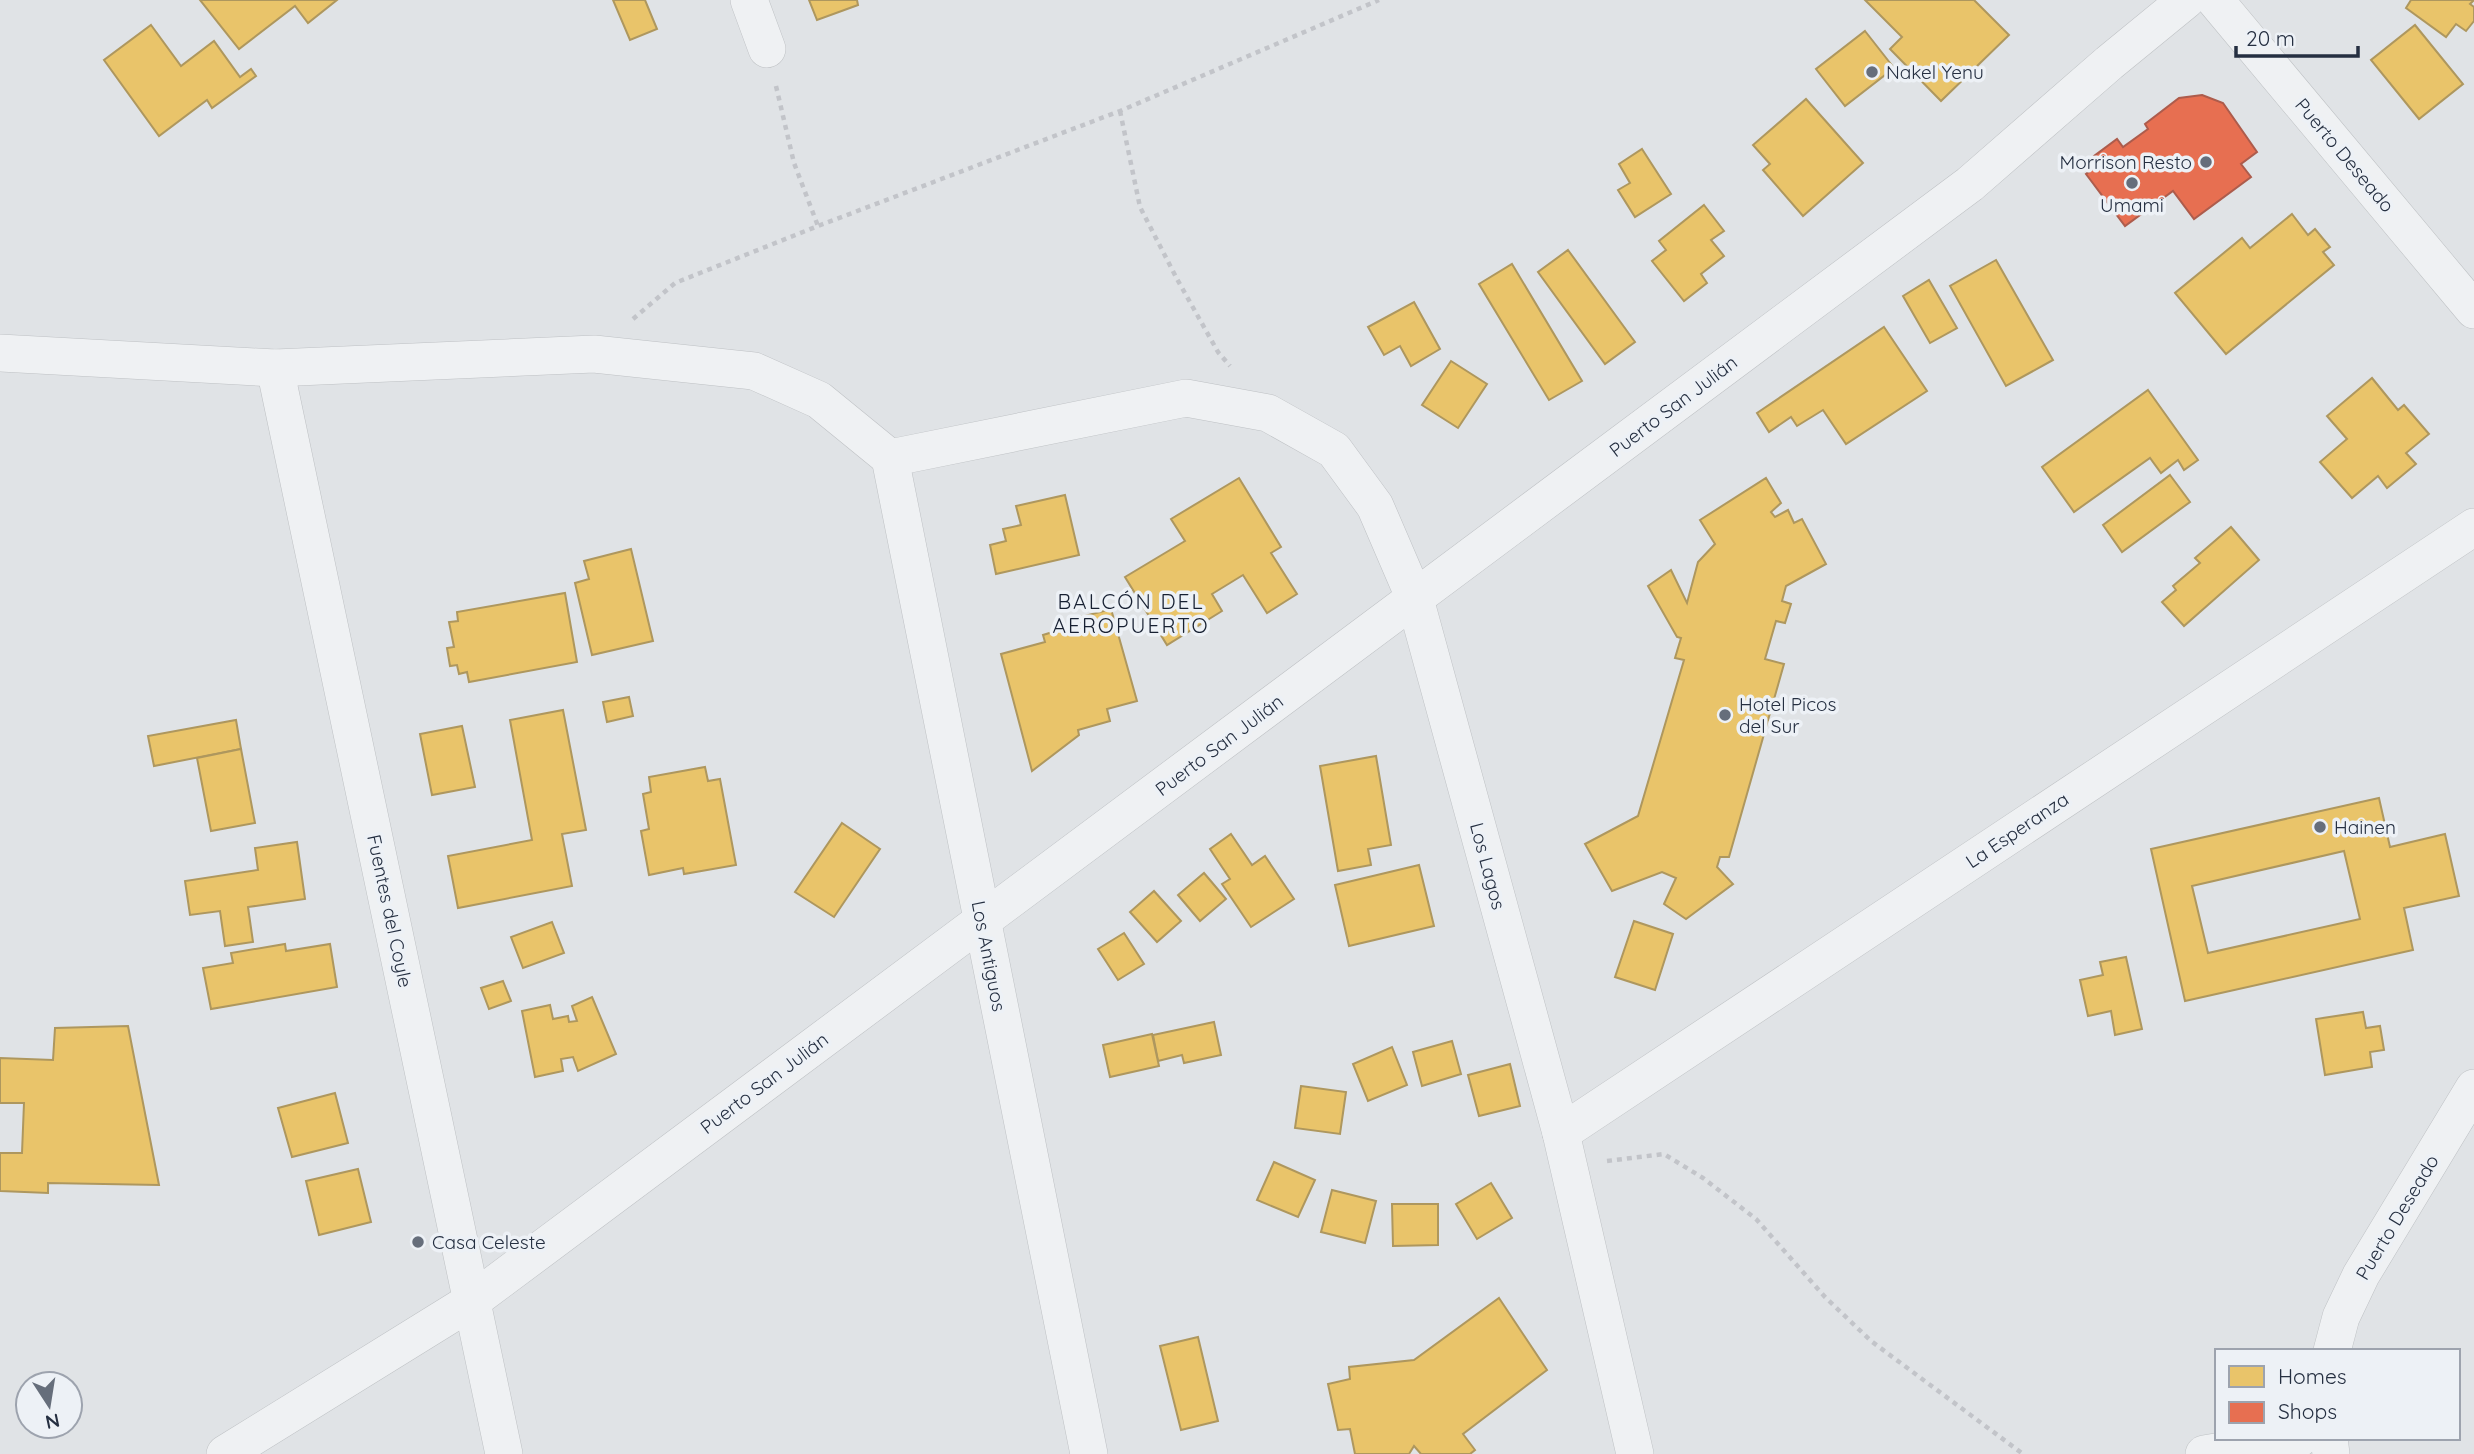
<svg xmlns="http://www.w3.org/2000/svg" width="2474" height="1454" viewBox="0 0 2474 1454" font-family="Quicksand,sans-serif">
<rect width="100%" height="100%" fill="#e0e3e6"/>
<g fill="#e9c46a" stroke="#ae975e" stroke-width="2" fill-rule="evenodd">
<polygon points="200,0 337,0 308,23 295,6 239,49"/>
<polygon points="613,0 645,0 657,29 630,40"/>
<polygon points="809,0 857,0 858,5 817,20"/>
<polygon points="1865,0 1974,0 2009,35 1941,101 1890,49 1902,37"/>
<polygon points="2411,0 2474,0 2470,4 2474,7 2474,21 2466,31 2456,24 2446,37 2406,8"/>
<polygon points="151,25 181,66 214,41 240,77 251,69 256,76 212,108 207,100 159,136 104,60"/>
<polygon points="2415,25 2463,84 2419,119 2371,60"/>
<polygon points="1865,31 1894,68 1845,106 1816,69"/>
<polygon points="1806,99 1863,163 1803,216 1763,170 1770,164 1753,145"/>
<polygon points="1642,149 1671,194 1635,217 1618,190 1630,183 1619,164"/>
<polygon points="1704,205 1724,231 1711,240 1724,256 1701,274 1707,283 1684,301 1652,261 1666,250 1659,241"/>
<polygon points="2292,214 2308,235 2315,229 2330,247 2323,252 2334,265 2226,354 2175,293 2242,238 2250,248"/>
<polygon points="1568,250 1635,342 1605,364 1538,272"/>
<polygon points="1996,260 2053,360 2006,386 1950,286"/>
<polygon points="1512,264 1582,381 1549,400 1479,284"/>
<polygon points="1929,280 1957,328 1930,343 1903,296"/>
<polygon points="1414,302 1440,349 1411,366 1400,346 1384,355 1368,327"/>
<polygon points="1884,327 1927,391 1846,444 1823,410 1797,426 1791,417 1769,432 1757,413"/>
<polygon points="1451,361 1487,384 1458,428 1422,405"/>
<polygon points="2372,378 2398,410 2404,405 2429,434 2406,453 2416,464 2387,488 2378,476 2352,498 2320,462 2347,439 2327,416"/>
<polygon points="2148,390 2198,460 2184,470 2178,460 2161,473 2150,458 2074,512 2042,467"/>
<polygon points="2170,475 2190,502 2122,552 2103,525"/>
<polygon points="1239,478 1281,547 1271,553 1297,594 1267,613 1243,575 1212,594 1222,611 1167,645 1125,577 1185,541 1171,519"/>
<polygon points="1766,478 1781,503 1771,512 1775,517 1788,510 1794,523 1802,519 1826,564 1786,586 1782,601 1791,604 1785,623 1776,621 1765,659 1784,664 1729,857 1720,857 1717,867 1733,884 1686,919 1664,904 1676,878 1662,872 1612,891 1585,844 1638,816 1684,660 1675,658 1681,638 1677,637 1648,586 1671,570 1687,603 1698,562 1715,544 1700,520"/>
<polygon points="1065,495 1079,555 996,574 990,545 1006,541 1003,529 1021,525 1016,506"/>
<polygon points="2231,527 2259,560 2184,626 2162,602 2176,590 2173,586 2200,563 2195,558"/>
<polygon points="631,549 653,641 592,655 575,583 589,579 584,561"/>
<polygon points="565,593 577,662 469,682 467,672 459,674 457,665 450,666 447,648 454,647 449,622 458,621 457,612"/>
<polygon points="1111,609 1137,701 1107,709 1110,721 1078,730 1079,735 1032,771 1001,654 1045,642 1043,635 1082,623 1081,617"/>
<polygon points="629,697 633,716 607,722 603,702"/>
<polygon points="563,710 586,830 562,834 572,886 458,908 448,856 532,840 510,720"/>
<polygon points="236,720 241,749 154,766 148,736"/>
<polygon points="462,726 475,787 432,795 420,734"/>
<polygon points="241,749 255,823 211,831 197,758"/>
<polygon points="1376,756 1391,845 1368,849 1371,865 1338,871 1320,766"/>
<polygon points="705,767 708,781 720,779 736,865 684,874 683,868 649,875 641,831 649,829 643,794 651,792 649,777"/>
<path d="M2379 798 2390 847 2445 834 2459 896 2404 908 2413 950 2185 1001 2151 849ZM2344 851 2360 919 2208 953 2192 886Z"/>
<polygon points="842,823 880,849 834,917 795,892"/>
<polygon points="1231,834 1252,865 1265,856 1294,899 1251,927 1222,884 1230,879 1210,849"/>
<polygon points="297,842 305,899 248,907 253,942 225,946 220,911 190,915 185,881 258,870 255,848"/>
<polygon points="1419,865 1434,926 1349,946 1335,885"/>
<polygon points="1204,873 1226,899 1200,921 1178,895"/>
<polygon points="1154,891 1181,921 1157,942 1130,912"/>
<polygon points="1634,921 1673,934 1655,990 1615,977"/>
<polygon points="552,922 564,953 523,968 511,937"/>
<polygon points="1124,933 1144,964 1118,980 1098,949"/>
<polygon points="285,944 286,951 330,944 337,987 211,1009 203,968 233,963 231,953"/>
<polygon points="2126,957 2142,1029 2115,1035 2111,1011 2088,1016 2080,980 2103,975 2100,962"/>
<polygon points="503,981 511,1001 489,1009 481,988"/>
<polygon points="592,997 616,1054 578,1071 573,1057 561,1059 563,1071 535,1077 522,1011 550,1005 553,1019 568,1016 569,1022 577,1021 572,1006"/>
<polygon points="2363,1012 2366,1028 2380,1026 2384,1050 2370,1052 2372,1067 2325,1075 2316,1019"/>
<polygon points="1214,1022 1221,1055 1184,1063 1182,1055 1158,1061 1153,1035"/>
<polygon points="128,1026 159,1185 48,1183 48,1193 0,1191 0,1153 22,1153 24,1103 0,1103 0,1058 53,1060 55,1028"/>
<polygon points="1152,1034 1159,1066 1110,1077 1103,1045"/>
<polygon points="1452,1041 1461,1074 1422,1086 1413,1052"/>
<polygon points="1392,1047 1407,1085 1368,1101 1353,1064"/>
<polygon points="1510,1064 1520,1106 1479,1116 1468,1075"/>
<polygon points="1301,1086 1346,1092 1340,1134 1295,1128"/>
<polygon points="335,1093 348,1143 292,1157 278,1108"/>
<polygon points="1274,1162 1315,1180 1298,1217 1257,1200"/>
<polygon points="358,1169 371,1222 319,1235 306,1181"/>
<polygon points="1491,1183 1512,1218 1477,1239 1456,1204"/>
<polygon points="1332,1190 1376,1201 1365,1243 1321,1232"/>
<polygon points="1392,1204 1438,1204 1438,1245 1393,1246"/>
<polygon points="1499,1298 1547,1370 1463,1434 1475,1450 1470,1454 1421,1454 1414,1446 1409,1454 1355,1454 1350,1429 1338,1430 1328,1384 1350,1379 1349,1367 1414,1360"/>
<polygon points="1198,1337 1218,1421 1181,1430 1160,1346"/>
</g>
<polygon fill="#e76f51" stroke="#ad5c4c" stroke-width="2" points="2202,95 2223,103 2257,152 2241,164 2251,177 2194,219 2173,191 2125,226 2086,174 2100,164 2094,156 2117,139 2123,147 2148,129 2145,124 2179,98"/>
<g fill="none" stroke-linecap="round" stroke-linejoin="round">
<defs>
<g id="minor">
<polyline points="749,0 767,49"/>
<polyline points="2215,0 2474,310"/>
<polyline points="0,353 275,368 594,354 754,371 819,400 890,458 1186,398 1268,413 1334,450 1375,506 1415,599 1561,1133 1635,1454"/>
<polyline points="275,368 504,1454"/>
<polyline points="890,458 1089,1454"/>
<polyline points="1561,1133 2474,527"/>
<polyline points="2332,1351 2341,1317 2361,1275 2474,1088"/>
<polyline points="2329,1438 2331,1454"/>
<polyline points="225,1454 472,1301 1970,184 2109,63 2186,0"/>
<polyline points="2204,1454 2300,1438"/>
</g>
</defs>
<use href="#minor" stroke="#bec1c4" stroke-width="38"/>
<g stroke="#c2c4c9" stroke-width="4.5" stroke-dasharray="5 5" stroke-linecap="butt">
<polyline points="776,86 794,163 818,226"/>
<polyline points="1120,111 1140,207 1177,279 1218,352 1230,366"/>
<polyline points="633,319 675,283 818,226 1120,111 1379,0"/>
<polyline points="1607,1161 1664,1154 1703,1178 1756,1219 1825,1297 1871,1341 2023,1454"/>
</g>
<use href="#minor" stroke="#eff1f3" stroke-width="37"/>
</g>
<g fill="#666e7b" stroke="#edf1f6" stroke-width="2.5">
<circle cx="1872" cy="72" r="7"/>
<circle cx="2206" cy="162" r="7"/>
<circle cx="2132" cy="183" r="7"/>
<circle cx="1725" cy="715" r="7"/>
<circle cx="2320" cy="827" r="7"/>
<circle cx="418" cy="1242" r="7"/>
</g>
<g text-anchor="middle" stroke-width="7" stroke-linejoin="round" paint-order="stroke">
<g font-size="19" fill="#252f41" stroke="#edf1f6" text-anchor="start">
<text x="1886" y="79">Nakel Yenu</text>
<text x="2192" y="169" text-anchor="end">Morrison Resto</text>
<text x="2132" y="212" text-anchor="middle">Umami</text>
<text x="1739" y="711">Hotel Picos<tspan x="1739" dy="22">del Sur</tspan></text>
<text x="2334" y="834">Hainen</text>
<text x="432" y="1249">Casa Celeste</text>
</g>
<g font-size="19" fill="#252f41" stroke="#edf1f6">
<text transform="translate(2345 155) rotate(50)" y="7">Puerto Deseado</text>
<text transform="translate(1673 406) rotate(-37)" y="7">Puerto San Julián</text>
<text transform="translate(1219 745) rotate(-37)" y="7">Puerto San Julián</text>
<text transform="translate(2017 830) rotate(-34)" y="7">La Esperanza</text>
<text transform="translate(1488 866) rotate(75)" y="7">Los Lagos</text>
<text transform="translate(390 911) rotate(78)" y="7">Fuentes del Coyle</text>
<text transform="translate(989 956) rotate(79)" y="7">Los Antiguos</text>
<text transform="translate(764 1083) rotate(-37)" y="7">Puerto San Julián</text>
<text transform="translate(2397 1217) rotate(-59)" y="7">Puerto Deseado</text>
</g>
<g font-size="21" letter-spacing="2" fill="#172032" stroke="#edf1f6">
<text x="1131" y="609">BALCÓN DEL<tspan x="1131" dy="24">AEROPUERTO</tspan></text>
</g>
</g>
<rect x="2215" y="1349" width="245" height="91" fill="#edf1f6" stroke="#9da3ae" stroke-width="2"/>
<rect x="2229" y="1366" width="35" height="21" fill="#e9c46a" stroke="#9da3ae" stroke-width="2"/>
<text x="2278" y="1384" font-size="21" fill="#252f41">Homes</text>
<rect x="2229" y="1402" width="35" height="21" fill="#e76f51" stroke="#9da3ae" stroke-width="2"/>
<text x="2278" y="1419" font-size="21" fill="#252f41">Shops</text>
<g transform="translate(49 1405) rotate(168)"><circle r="33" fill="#edf1f6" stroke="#9da3ae" stroke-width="2"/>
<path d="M0-5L12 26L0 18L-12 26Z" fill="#666e7b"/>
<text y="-10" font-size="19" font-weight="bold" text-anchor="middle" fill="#252f41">N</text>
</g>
<path d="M2236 46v10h122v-10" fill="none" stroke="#252f41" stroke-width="3.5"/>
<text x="2246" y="46" font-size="21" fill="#252f41" stroke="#edf1f6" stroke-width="5" paint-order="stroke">20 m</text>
</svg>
